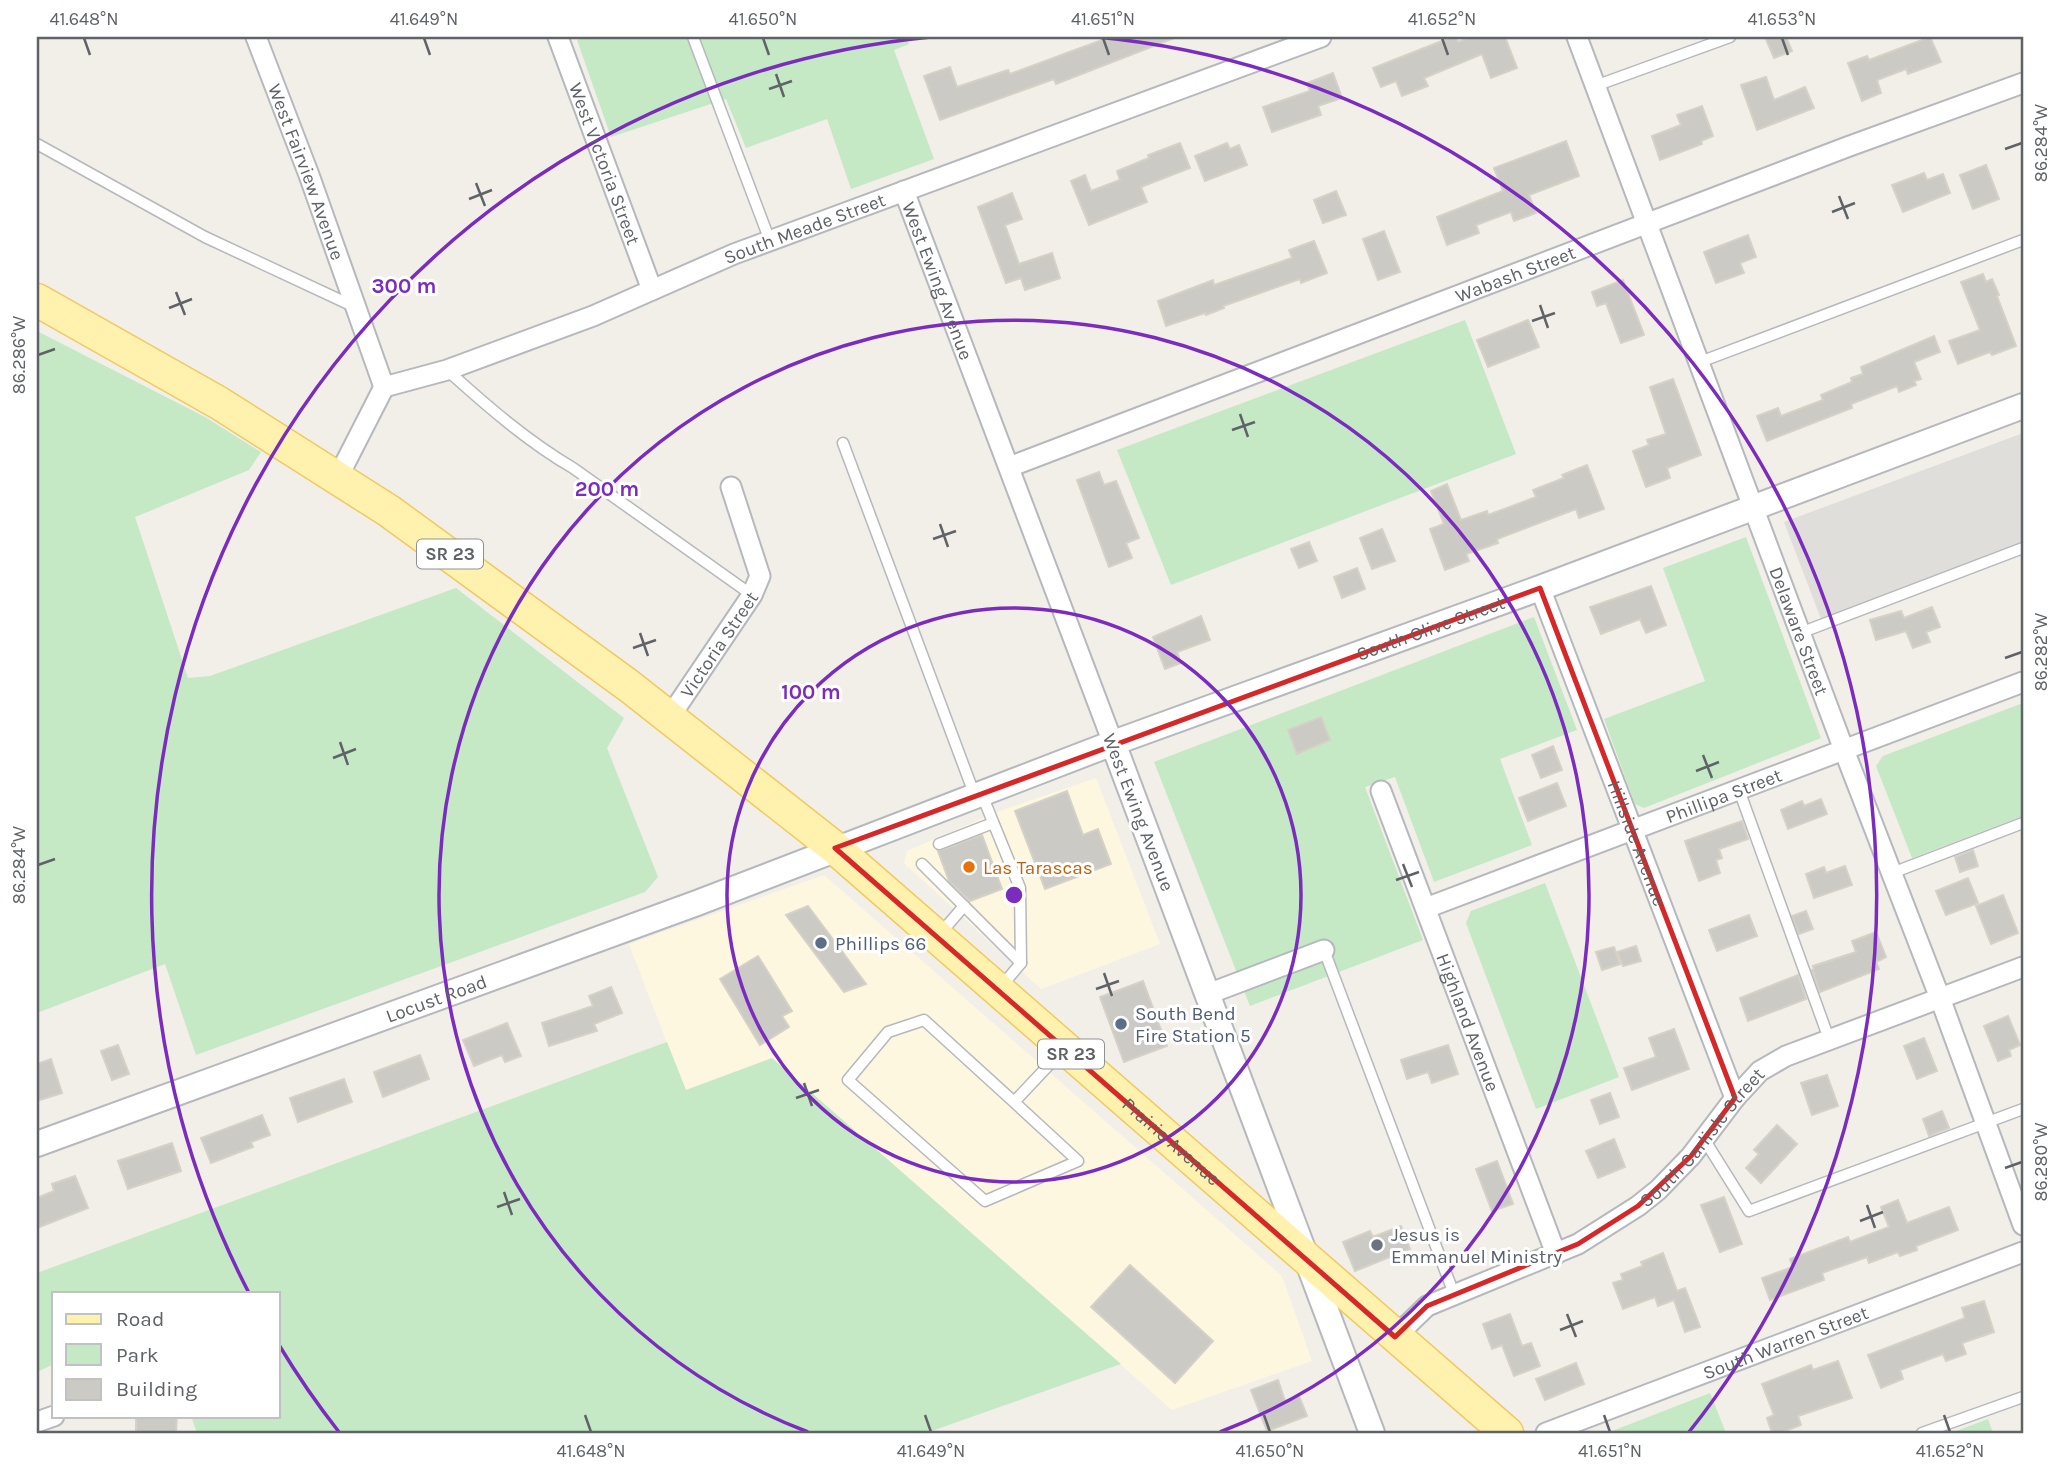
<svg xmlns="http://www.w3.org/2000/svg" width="2060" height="1470" viewBox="0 0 2060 1470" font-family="Karla,sans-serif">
<rect width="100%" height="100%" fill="#f1efe8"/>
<g fill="#fef7e0">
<polygon points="1096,778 1160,944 1041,989 904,863 907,851 997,812"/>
<polygon points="824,875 1282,1276 1312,1361 1172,1410 772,1058 685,1090 629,944"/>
</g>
<polygon fill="#e0deda" points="2023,433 2023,542 1821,619 1784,522"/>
<g fill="#c5e8c5">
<polygon points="587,37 906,37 909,44 894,50 934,159 851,189 827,119 746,148 726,99 611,137 577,40"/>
<polygon points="1465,320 1516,454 1171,585 1117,450"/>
<polygon points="37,331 205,417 261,452 249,470 135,517 188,678 210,676 456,588 624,718 607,748 658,877 645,892 196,1055 165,964 37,1013"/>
<polygon points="1746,537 1821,738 1644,808 1635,804 1604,719 1705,681 1663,568"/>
<polygon points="1534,617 1577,730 1500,759 1532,845 1434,882 1395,777 1365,787 1423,940 1250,1006 1154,762"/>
<polygon points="2023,703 2023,816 1912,858 1876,766 1883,756"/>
<polygon points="1545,883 1619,1077 1536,1109 1466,923 1471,911"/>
<polygon points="667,1042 686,1090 772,1058 1121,1364 926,1433 197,1433 191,1416 278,1416 278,1293 54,1293 54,1364 37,1372 37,1273"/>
<polygon points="1710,1393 1726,1433 1607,1433"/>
<polygon points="1988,1419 1993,1433 1951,1433"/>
</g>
<g fill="#cccac5" stroke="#d6d1c6" stroke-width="2">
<polygon points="1110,37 1174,38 1056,84 1054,79 940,120 924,76 950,67 957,87 1008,70 1010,74"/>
<polygon points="1452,37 1456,37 1458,42 1470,37 1505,37 1517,68 1491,78 1482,54 1424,78 1428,86 1402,96 1396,81 1381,87 1373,68"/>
<polygon points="1765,37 1786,37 1792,51 1774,58"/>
<polygon points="1930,37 1941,62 1908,74 1906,69 1877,80 1881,93 1862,101 1848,63 1867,56 1869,60"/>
<polygon points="1333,73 1342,98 1318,106 1321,115 1272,132 1263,107 1310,91 1307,83"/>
<polygon points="1766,77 1774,100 1805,87 1814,108 1757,130 1741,85"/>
<polygon points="1702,106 1713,136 1701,141 1702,144 1660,160 1652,136 1681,125 1677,115"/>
<polygon points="1566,141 1579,176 1529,195 1536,213 1514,221 1511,212 1476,225 1479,233 1447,245 1437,217 1503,191 1494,168"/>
<polygon points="1180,143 1190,168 1141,187 1147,202 1089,225 1071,181 1085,175 1091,191 1120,180 1117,171 1149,158 1148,155"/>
<polygon points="1227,143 1230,149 1239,145 1247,165 1205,181 1195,156"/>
<polygon points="1986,165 1999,199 1973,209 1960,175"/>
<polygon points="1924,173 1927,180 1943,174 1950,193 1903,212 1892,185"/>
<polygon points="1336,191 1346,215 1323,223 1314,200"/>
<polygon points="1012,193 1022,219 1005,225 1019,264 1052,253 1060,278 1025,290 1021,278 1006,283 978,207"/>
<polygon points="1384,231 1400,272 1378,280 1363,239"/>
<polygon points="1748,235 1756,257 1740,263 1744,273 1716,283 1704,252"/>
<polygon points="1314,241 1327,273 1301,283 1300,279 1223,306 1224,308 1206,315 1205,313 1166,326 1158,301 1213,280 1214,285 1292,258 1289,250"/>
<polygon points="1983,274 1986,282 1992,279 1999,295 1997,296 2016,346 1992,355 1990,352 1958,364 1949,341 1980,330 1961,282"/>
<polygon points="1623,280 1644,335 1621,343 1606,303 1597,306 1592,292"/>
<polygon points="1528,320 1539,347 1488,367 1477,340"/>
<polygon points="1934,336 1940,352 1914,362 1921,379 1914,381 1916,385 1899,392 1897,386 1851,404 1852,408 1767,441 1757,416 1778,408 1781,416 1823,400 1821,395 1852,382 1851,378 1863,374 1861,367"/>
<polygon points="1673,379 1701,455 1667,468 1670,478 1646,487 1633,451 1649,445 1647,440 1666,434 1650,387"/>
<polygon points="1587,465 1604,509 1579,518 1576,509 1497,539 1498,543 1466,554 1469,561 1445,570 1430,529 1444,524 1431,491 1447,484 1461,520 1487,511 1488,515 1536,497 1533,490 1564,478 1562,475"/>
<polygon points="1099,472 1104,485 1116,481 1139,538 1126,543 1132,558 1109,567 1077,480"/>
<polygon points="1382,529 1395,561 1372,569 1360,538"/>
<polygon points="1309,542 1317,561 1299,568 1291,549"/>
<polygon points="1357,568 1365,589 1342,598 1334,577"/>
<polygon points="1651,586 1666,625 1646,633 1640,619 1601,634 1590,607"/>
<polygon points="1932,607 1940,627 1926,632 1930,642 1913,648 1906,631 1876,640 1870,620 1901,611 1904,618"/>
<polygon points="1201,616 1210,640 1177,652 1181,663 1165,669 1153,637"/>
<polygon points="1321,717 1330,740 1297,754 1288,730"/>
<polygon points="1553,746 1562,770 1541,778 1532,755"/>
<polygon points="1557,783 1566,806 1528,821 1519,798"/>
<polygon points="1067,791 1083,835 1098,829 1111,864 1045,889 1015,811"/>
<polygon points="1821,799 1827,814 1788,829 1781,810 1802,801 1804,806"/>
<polygon points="1742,821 1748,839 1719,849 1722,858 1716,860 1720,873 1699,881 1685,841"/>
<polygon points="982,835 1002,889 970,901 949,881 938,851"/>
<polygon points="1973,850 1978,866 1960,872 1955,857"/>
<polygon points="1845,866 1852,885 1814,898 1806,874 1824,867 1826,873"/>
<polygon points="1968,878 1978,903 1946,915 1936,891"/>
<polygon points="2003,895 2018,933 1991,944 1976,906"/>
<polygon points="808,906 841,950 866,984 844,992 786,915"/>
<polygon points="1806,911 1813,929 1799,934 1792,916"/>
<polygon points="1749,915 1757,936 1717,951 1709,930"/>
<polygon points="1876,932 1886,957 1876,962 1879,969 1820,992 1812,970 1814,969 1813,966 1856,952 1852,941"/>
<polygon points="1636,946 1641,961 1623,966 1617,952"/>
<polygon points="1614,947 1620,964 1602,970 1596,952"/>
<polygon points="758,956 792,1011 782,1016 789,1027 760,1045 720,979"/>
<polygon points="1798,975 1806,999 1748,1021 1740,998"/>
<polygon points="1143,981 1167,1046 1124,1062 1100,997"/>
<polygon points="611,987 622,1013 594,1024 597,1031 549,1046 542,1023 593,1006 589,996"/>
<polygon points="2008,1016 2020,1045 2009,1050 2011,1056 1998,1061 1984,1026"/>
<polygon points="507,1023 521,1056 505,1062 502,1055 474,1066 463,1040"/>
<polygon points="1674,1029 1689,1069 1632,1090 1624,1068 1656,1057 1649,1038"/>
<polygon points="1924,1038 1937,1071 1917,1079 1904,1046"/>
<polygon points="118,1045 129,1074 112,1080 101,1051"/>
<polygon points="1448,1045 1458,1074 1432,1083 1428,1072 1407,1079 1401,1060"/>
<polygon points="420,1055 429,1079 383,1097 374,1072"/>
<polygon points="51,1059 62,1093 37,1101 37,1064"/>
<polygon points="1827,1075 1838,1106 1812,1115 1801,1083"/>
<polygon points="344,1079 352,1102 298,1122 290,1098"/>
<polygon points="1610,1093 1619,1117 1600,1124 1591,1100"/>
<polygon points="1942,1111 1949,1128 1929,1136 1923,1119"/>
<polygon points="262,1115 270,1135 251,1142 253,1147 211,1163 201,1138"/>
<polygon points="1777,1125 1797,1144 1761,1183 1746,1168 1759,1154 1754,1150"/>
<polygon points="1614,1139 1625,1167 1598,1178 1586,1151"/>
<polygon points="172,1143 181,1171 128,1189 118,1161"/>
<polygon points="1497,1161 1513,1204 1492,1211 1476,1169"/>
<polygon points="75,1176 88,1208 37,1228 37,1198 54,1191 52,1184"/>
<polygon points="1724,1197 1742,1244 1720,1252 1701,1205"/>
<polygon points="1898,1200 1907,1223 1949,1207 1958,1230 1916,1246 1917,1250 1900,1256 1898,1252 1869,1263 1867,1257 1822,1273 1824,1280 1770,1300 1762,1278 1793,1267 1790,1259 1848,1237 1850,1242 1889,1227 1881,1207"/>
<polygon points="1401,1226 1410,1249 1355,1271 1343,1242 1370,1231 1373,1237"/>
<polygon points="1663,1253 1677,1291 1685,1288 1700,1327 1685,1332 1674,1300 1658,1306 1655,1297 1623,1309 1613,1283 1623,1280 1621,1274 1643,1266 1641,1262"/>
<polygon points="1130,1265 1213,1341 1175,1383 1091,1307"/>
<polygon points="1984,1301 1994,1332 1962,1343 1966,1354 1946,1361 1943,1354 1900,1370 1903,1379 1881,1388 1868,1355 1965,1318 1962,1308"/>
<polygon points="1510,1314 1522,1346 1531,1343 1540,1366 1514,1376 1502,1345 1492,1349 1483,1324"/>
<polygon points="1838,1361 1852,1398 1798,1416 1801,1425 1780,1433 1772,1433 1767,1418 1774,1415 1762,1384 1811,1365 1813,1370"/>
<polygon points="1576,1363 1584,1384 1545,1400 1536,1379"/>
<polygon points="1278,1380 1285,1401 1299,1396 1307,1416 1267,1431 1251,1390"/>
<polygon points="136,1416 177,1416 176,1433 136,1433"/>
</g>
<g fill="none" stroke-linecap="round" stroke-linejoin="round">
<defs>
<g id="service">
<polyline points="693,37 770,241"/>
<polyline points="1595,86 1730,37"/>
<polyline points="37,144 205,237 355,307"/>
<polyline points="1700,362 2023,240"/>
<path d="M447 370C487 406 527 441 573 468L752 595"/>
<polyline points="843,443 975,796"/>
<polyline points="1800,633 2023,548"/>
<polyline points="1739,790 1829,1039"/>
<polyline points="982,795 1020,888 1021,963 1000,988"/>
<polyline points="939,844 993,823"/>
<polyline points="922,864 1021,963"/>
<polyline points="1892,873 2023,823"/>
<polyline points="939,935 964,906"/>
<polyline points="1324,950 1454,1294"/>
<polyline points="1014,1102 924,1020 888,1032 848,1080 985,1201 1078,1161 1014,1102 1062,1051"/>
<polyline points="1704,1139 1749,1211 2023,1109"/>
<polyline points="1922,1433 2023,1397"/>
</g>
<g id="minor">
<path id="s1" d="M256 37 309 175 384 387"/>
<path id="s2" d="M558 37 652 290"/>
<path id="s3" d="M1577 37 1844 750 1940 998 2023 1225"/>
<path id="s4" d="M904 191 1113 743"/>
<path id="s5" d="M1009 467 1847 147 2023 83"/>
<path id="s6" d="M338 477 384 387 447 370 593 316 734 254 1321 37"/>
<path id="s7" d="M1540 588 1735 1098"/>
<path id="s8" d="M669 718 752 595 760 576 731 487"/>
<path id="s9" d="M1381 791 1556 1254"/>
<path id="s10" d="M1426 908 2023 682"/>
<polyline points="1208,994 1324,950"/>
<path id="s11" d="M1395 1337 1427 1306 1578 1244 1638 1206 1658 1190 1691 1156 1735 1098 1760 1071 1786 1056 2023 967"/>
<polyline points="37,1422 54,1416"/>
<path id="s12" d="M1546 1433 2023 1252"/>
</g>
<g id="tertiary">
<polyline points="1113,743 1372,1433"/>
<path id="s13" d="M37 1144 697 903 1113 743 1540 588 2023 406"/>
</g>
<g id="primary">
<path id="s14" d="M37 300 219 403 389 511 629 686 835 848 1507 1433"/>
</g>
</defs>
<use href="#service" stroke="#b5b8bc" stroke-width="13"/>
<use href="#minor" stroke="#b5b8bc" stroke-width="23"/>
<use href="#tertiary" stroke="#b5b8bc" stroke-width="28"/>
<use href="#primary" stroke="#f2c960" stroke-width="35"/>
<use href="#service" stroke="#fff" stroke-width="10"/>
<use href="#minor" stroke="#fff" stroke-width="19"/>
<use href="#tertiary" stroke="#fff" stroke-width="24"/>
<use href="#primary" stroke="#fff2af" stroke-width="32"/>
</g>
<path fill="none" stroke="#d62828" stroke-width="5" stroke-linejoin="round" d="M1540 588 1735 1098 1691 1156 1638 1206 1578 1244 1427 1306 1395 1337 835 848Z"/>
<path fill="none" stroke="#5f6368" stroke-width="2.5" d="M84 38 90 55M424 38 430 55M763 38 769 55M1103 38 1109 55M1442 38 1448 55M1782 38 1788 55M776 74 784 97M769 89 792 81M2005 149 2022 143M476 183 485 206M1839 196 1848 219M469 199 492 190M1832 212 1855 203M176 292 185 315M1540 305 1548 328M169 308 192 299M1532 321 1555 313M38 355 55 349M1240 414 1248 437M1232 430 1255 422M940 524 948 547M933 539 956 531M640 633 648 656M633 648 656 640M2005 658 2022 652M340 742 348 765M1703 755 1712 778M333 758 356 749M1696 771 1719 762M1403 864 1412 887M38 865 55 859M1396 880 1419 872M1104 973 1112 996M1096 989 1119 981M804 1083 812 1106M796 1098 819 1090M2005 1168 2022 1162M504 1192 512 1215M1867 1205 1875 1228M497 1207 520 1199M1860 1221 1883 1212M1567 1314 1576 1337M1560 1330 1583 1321M585 1415 591 1432M925 1415 931 1432M1264 1415 1270 1432M1604 1415 1610 1432M1944 1415 1950 1432"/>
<g fill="none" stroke="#7b2cbf" stroke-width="3.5">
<circle cx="1014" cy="895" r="287"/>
<path d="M808 1432A575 575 0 1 1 1220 1432"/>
<path d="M339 1432A862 862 0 0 1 279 1345M249 1293A862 862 0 0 1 931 37M1097 37A862 862 0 0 1 1689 1432"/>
</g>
<circle fill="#e8710a" stroke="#fff" stroke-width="2.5" cx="969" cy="867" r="7"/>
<g fill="#5c6f8a" stroke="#fff" stroke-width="2.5">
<circle cx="821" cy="943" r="7"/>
<circle cx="1121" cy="1024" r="7"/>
</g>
<circle fill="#6b7280" stroke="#fff" stroke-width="2.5" cx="1377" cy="1245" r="7"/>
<g text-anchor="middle" stroke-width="6" stroke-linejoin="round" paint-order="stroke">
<g fill="#fff" stroke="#8f9295" stroke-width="2">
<rect x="417" y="539.5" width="66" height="29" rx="5"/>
<rect x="1038" y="1039.5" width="66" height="29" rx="5"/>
</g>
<g font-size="18" font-weight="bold" fill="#5f6368">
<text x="450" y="560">SR 23</text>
<text x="1071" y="1060">SR 23</text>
</g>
<g font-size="19" fill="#5f6368" stroke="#fff">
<text dy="7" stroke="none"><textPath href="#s2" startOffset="135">West Victoria Street</textPath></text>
<text dy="7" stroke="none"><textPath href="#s1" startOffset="144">West Fairview Avenue</textPath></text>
<text dy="7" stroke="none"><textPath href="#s6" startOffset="551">South Meade Street</textPath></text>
<text dy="7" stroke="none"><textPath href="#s5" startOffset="542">Wabash Street</textPath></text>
<text dy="7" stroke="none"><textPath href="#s4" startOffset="96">West Ewing Avenue</textPath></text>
<text dy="7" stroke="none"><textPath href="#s13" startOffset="1486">South Olive Street</textPath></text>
<text dy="7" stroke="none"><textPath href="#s3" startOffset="634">Delaware Street</textPath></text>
<text dy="7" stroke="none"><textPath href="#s8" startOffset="89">Victoria Street</textPath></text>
<text dy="7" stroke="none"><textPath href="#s10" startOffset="318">Phillipa Street</textPath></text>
<text transform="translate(1139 812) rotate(69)" y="7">West Ewing Avenue</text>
<text dy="7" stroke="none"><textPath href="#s7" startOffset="273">Hillside Avenue</textPath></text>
<text dy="7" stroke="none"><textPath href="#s13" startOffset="425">Locust Road</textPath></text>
<text dy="7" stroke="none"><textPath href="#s9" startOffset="247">Highland Avenue</textPath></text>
<text dy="7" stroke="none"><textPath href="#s11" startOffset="373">South Carlisle Street</textPath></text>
<text dy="7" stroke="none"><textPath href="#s14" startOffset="1416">Prairie Avenue</textPath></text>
<text dy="7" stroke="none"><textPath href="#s12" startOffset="256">South Warren Street</textPath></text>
</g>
<g font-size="19" fill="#c56008" stroke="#fff" text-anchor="start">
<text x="983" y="874">Las Tarascas</text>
</g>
<g font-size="19" fill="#4e5e75" stroke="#fff" text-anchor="start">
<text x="835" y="950">Phillips 66</text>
<text x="1135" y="1020">South Bend<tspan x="1135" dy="22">Fire Station 5</tspan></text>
</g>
<g font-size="19" fill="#5b616d" stroke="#fff" text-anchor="start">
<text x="1391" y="1241">Jesus is<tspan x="1391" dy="22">Emmanuel Ministry</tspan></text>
</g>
</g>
<circle cx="1014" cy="895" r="10" fill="#7b2cbf" stroke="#fff" stroke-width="3.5"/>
<g font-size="21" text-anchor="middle" font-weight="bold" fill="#7b2cbf" stroke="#fff" stroke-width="6" stroke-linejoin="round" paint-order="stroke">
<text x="404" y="293">300 m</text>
<text x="607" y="496">200 m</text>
<text x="811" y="699">100 m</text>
</g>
<rect width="2060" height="1470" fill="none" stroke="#ffffff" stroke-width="77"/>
<rect x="52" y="1292" width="228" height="126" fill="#ffffff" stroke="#bfc1c3" stroke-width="2"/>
<rect x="66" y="1314" width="35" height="10" fill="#fff2af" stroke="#bfc1c3" stroke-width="2"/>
<text x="116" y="1326" font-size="21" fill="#5f6368">Road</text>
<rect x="66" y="1344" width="35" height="21" fill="#c5e8c5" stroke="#bfc1c3" stroke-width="2"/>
<text x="116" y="1362" font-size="21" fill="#5f6368">Park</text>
<rect x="66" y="1379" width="35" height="21" fill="#cccac5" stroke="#bfc1c3" stroke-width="2"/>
<text x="116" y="1396" font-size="21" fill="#5f6368">Building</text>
<rect x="38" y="38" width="1984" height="1394" fill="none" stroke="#5f6368" stroke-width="2.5"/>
<g font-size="18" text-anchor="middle" fill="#5f6368">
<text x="84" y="25">41.648°N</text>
<text x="424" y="25">41.649°N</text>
<text x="763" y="25">41.650°N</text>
<text x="1103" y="25">41.651°N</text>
<text x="1442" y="25">41.652°N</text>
<text x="1782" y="25">41.653°N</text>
<text transform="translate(2041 143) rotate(-90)" y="6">86.284°W</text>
<text transform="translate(19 355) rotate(-90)" y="6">86.286°W</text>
<text transform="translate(2041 652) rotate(-90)" y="6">86.282°W</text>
<text transform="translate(19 865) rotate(-90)" y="6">86.284°W</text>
<text transform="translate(2041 1162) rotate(-90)" y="6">86.280°W</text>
<text x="591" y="1457">41.648°N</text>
<text x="931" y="1457">41.649°N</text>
<text x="1270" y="1457">41.650°N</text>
<text x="1610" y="1457">41.651°N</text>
<text x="1950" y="1457">41.652°N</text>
</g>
</svg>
